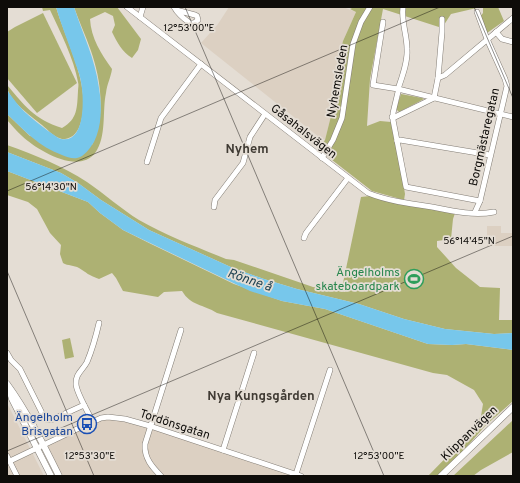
<svg xmlns="http://www.w3.org/2000/svg" width="520" height="483" viewBox="0 0 520 483" font-family="Overpass,sans-serif">
<rect width="100%" height="100%" fill="#e4ddd4"/>
<g fill="#dcd0c2">
<polygon points="229,7 343,7 356,12 343,41 335,73 332,112 325,140 319,137 201,43 218,24"/>
<polygon points="487,226 501,226 501,233 512,233 512,246 487,246"/>
<polygon points="7,403 44,476 7,476"/>
<polygon points="102,419 125,419 299,476 59,476 45,445"/>
</g>
<g fill="#adb173">
<path d="M42 7H56C64 34 81 68 83 95 84 109 83 137 65 139 63 139 61 139 59 138 53 136 48 130 42 125 31 116 7 100 7 85 25 106 34 119 62 128 78 119 77 107 78 91 78 88 79 85 78 82 74 59 60 31 50 10L43 11Z"/>
<path d="M74 7H117L141 39 138 50 132 58C122 52 117 42 112 32L115 25 113 16 105 12 90 19C91 38 101 54 112 69 111 77 107 84 106 93 102 111 107 137 95 153 78 175 37 150 22 136 16 131 12 125 7 120V114L30 136 92 145C106 116 101 80 91 51 86 36 79 22 74 7Z"/>
<polygon points="354,7 481,7 451,14 442,28 383,9 370,79 367,126 380,121 391,122 404,188 405,194 404,200 372,191 318,149 325,140 332,112 335,73 343,41 356,12 350,9"/>
<polygon points="483,7 498,7 504,21 487,33 479,18 483,13"/>
<polygon points="43,13 77,83 37,113 7,78 7,32 15,27"/>
<polygon points="401,94 422,98 424,99 399,112 396,109"/>
<path d="M7 145C35 155 63 166 87 182 105 194 121 209 139 220 167 236 197 247 226 259L234 260 313 287 345 292 343 283 361 197 370 196 455 213 453 219 451 239 437 241V247L456 268 480 287 500 288 499 320H513V333L494 334 445 329 404 319 359 304 297 289 264 279 233 268 149 230 101 200 78 183 61 173 7 152Z"/>
<path d="M7 171 88 202 100 213 123 230 149 243 234 284 282 301 325 309 428 344 452 345 466 344 513 350V401L485 426 457 458 438 476H428L468 435 481 416 483 404 474 390 447 375 433 373 217 313C203 304 191 306 182 291L164 292 158 297 123 291 116 278 112 273 99 279C88 275 87 273 79 268 74 265 68 266 63 263L60 254 61 245 50 233 37 209 28 202 7 195Z"/>
<polygon points="70,338 74,357 65,359 62,340"/>
<polygon points="513,420 513,452 481,470 473,476 453,476"/>
</g>
<g fill="#77c7eb">
<path d="M56 7H74C83 35 95 58 99 88 102 106 102 126 94 142 90 148 84 157 77 158 72 159 67 157 62 155 39 147 24 130 7 114V90C12 97 17 104 22 109 26 114 56 138 61 139 86 144 84 97 81 82 80 74 76 66 74 59 68 42 61 24 56 7Z"/>
<polygon points="7,152 61,173 78,183 101,200 149,230 233,268 264,279 297,289 359,304 404,319 445,329 494,334 513,333 513,350 466,344 452,345 428,344 325,309 282,301 250,291 123,230 100,213 88,202 7,171"/>
</g>
<g fill="none" stroke-linecap="round" stroke-linejoin="round">
<defs>
<g id="minor">
<path d="M127 7 368 193C388 201 411 204 432 207 452 211 474 216 494 212"/>
<path d="M174 7C178 14 184 19 190 23H194L198 20 197 16 195 15 176 10"/>
<polyline points="140,17 143,7"/>
<polyline points="383,22 373,85 398,89 513,117"/>
<polyline points="496,32 502,39 513,42"/>
<polyline points="438,78 442,32 442,19"/>
<path d="M398 89C402 77 408 62 407 49 407 34 401 22 403 7"/>
<polyline points="398,92 393,113 393,120 406,187 480,201"/>
<polyline points="392,117 395,117 434,98 438,78 445,75 513,18"/>
<polyline points="397,141 400,140 490,155"/>
<polyline points="322,158 333,140 342,118 353,44 361,22 370,7"/>
<polyline points="147,162 161,118 201,64"/>
<polyline points="214,207 215,200 243,163 250,137 265,114"/>
<polyline points="475,212 480,201 507,86 505,79 487,39 477,12"/>
<polyline points="304,238 306,233 348,178"/>
<polyline points="7,353 11,360 20,369 45,419 51,420 84,405"/>
<path d="M93 422C89 414 76 392 76 384 75 374 83 370 87 362 92 350 96 336 99 323"/>
<polyline points="223,450 254,353"/>
<polyline points="7,456 17,476"/>
<polyline points="10,461 77,429 101,418 108,417 125,419 150,426 301,476"/>
<polyline points="296,474 330,370"/>
<path d="M161 476C152 467 144 458 145 444L181 330"/>
</g>
<g id="major">
<path d="M7 384C28 413 43 444 59 476"/>
<polyline points="9,389 12,399 51,476"/>
<polyline points="441,476 513,407"/>
</g>
</defs>
<use href="#minor" stroke="#837d75" stroke-width="6"/>
<use href="#major" stroke="#837d75" stroke-width="7"/>
<use href="#minor" stroke="#fff" stroke-width="5"/>
<use href="#major" stroke="#fff" stroke-width="6"/>
</g>
<path fill="none" stroke="#0e0c09" stroke-width="1" stroke-opacity="0.45" d="M185 7 384 476M474 7 513 98M7 191 440 7M7 271 94 476M7 451 513 236"/>
<defs>
<symbol id="stadium-ring" viewBox="-11 -11 22 22"><circle r="9.5" fill="#e4ddd4" stroke="#2e9e5b" stroke-width="1.5"/><path d="M0-5a6.5 5 0 1 0 0 10a6.5 5 0 1 0 0-10ZM-3.5-1.8h7v3.6h-7Z" fill="#2e9e5b"/></symbol>
<symbol id="bus-ring" viewBox="-11 -11 22 22"><circle r="9.5" fill="#e4ddd4" stroke="#1a4fb4" stroke-width="1.5"/><path d="M-5-6H5V4H4V6H2V4H-2V6H-4V4H-5ZM-3.5-4V0h7V-4ZM-3.5 1.2v1.5H-2V1.2ZM2 1.2v1.5H3.5V1.2Z" fill="#1a4fb4"/></symbol>
</defs>
<g fill-rule="evenodd">
<use href="#stadium-ring" x="403" y="268" width="22" height="22"/>
<use href="#bus-ring" x="76" y="413" width="22" height="22"/>
</g>
<g text-anchor="middle" stroke-width="3.5" stroke-linejoin="round" paint-order="stroke">
<g font-size="12" fill="#0e0c09" stroke="#e4ddd4">
<text transform="translate(337 81) rotate(-80)" y="4">Nyhemsleden</text>
<text transform="translate(304 131) rotate(38)" y="4">Gåsahalsvägen</text>
<text transform="translate(484 137) rotate(-77)" y="4">Borgmästaregatan</text>
<text transform="translate(175 424) rotate(18)" y="4">Tordönsgatan</text>
<text transform="translate(469 433) rotate(-44)" y="4">Klippanvägen</text>
</g>
<g font-size="12" fill="#27864d" stroke="#e4ddd4" text-anchor="end">
<text x="400" y="276">Ängelholms<tspan x="400" dy="14">skateboardpark</tspan></text>
</g>
<g font-size="12" fill="#164399" stroke="#e4ddd4" text-anchor="end">
<text x="73" y="421">Ängelholm<tspan x="73" dy="14">Brisgatan</tspan></text>
</g>
<g font-size="13" font-weight="bold" fill="#403b34" stroke="#e4ddd4">
<text x="247" y="153">Nyhem</text>
<text x="261" y="400">Nya Kungsgården</text>
</g>
<g font-size="13" font-style="italic" fill="#1f4353" stroke="#e4ddd4">
<text transform="translate(250 279) rotate(19)" y="5">Rönne å</text>
</g>
</g>
<g font-size="10" text-anchor="middle" fill="#0e0c09" stroke="#e4ddd4" stroke-width="3.5" stroke-linejoin="round" paint-order="stroke">
<text x="189" y="31">12°53'00"E</text>
<text x="51" y="190">56°14'30"N</text>
<text x="469" y="244">56°14'45"N</text>
<text x="90" y="459">12°53'30"E</text>
<text x="379" y="459">12°53'00"E</text>
</g>
<rect width="520" height="483" fill="none" stroke="#0e0c09" stroke-width="16"/>
</svg>
